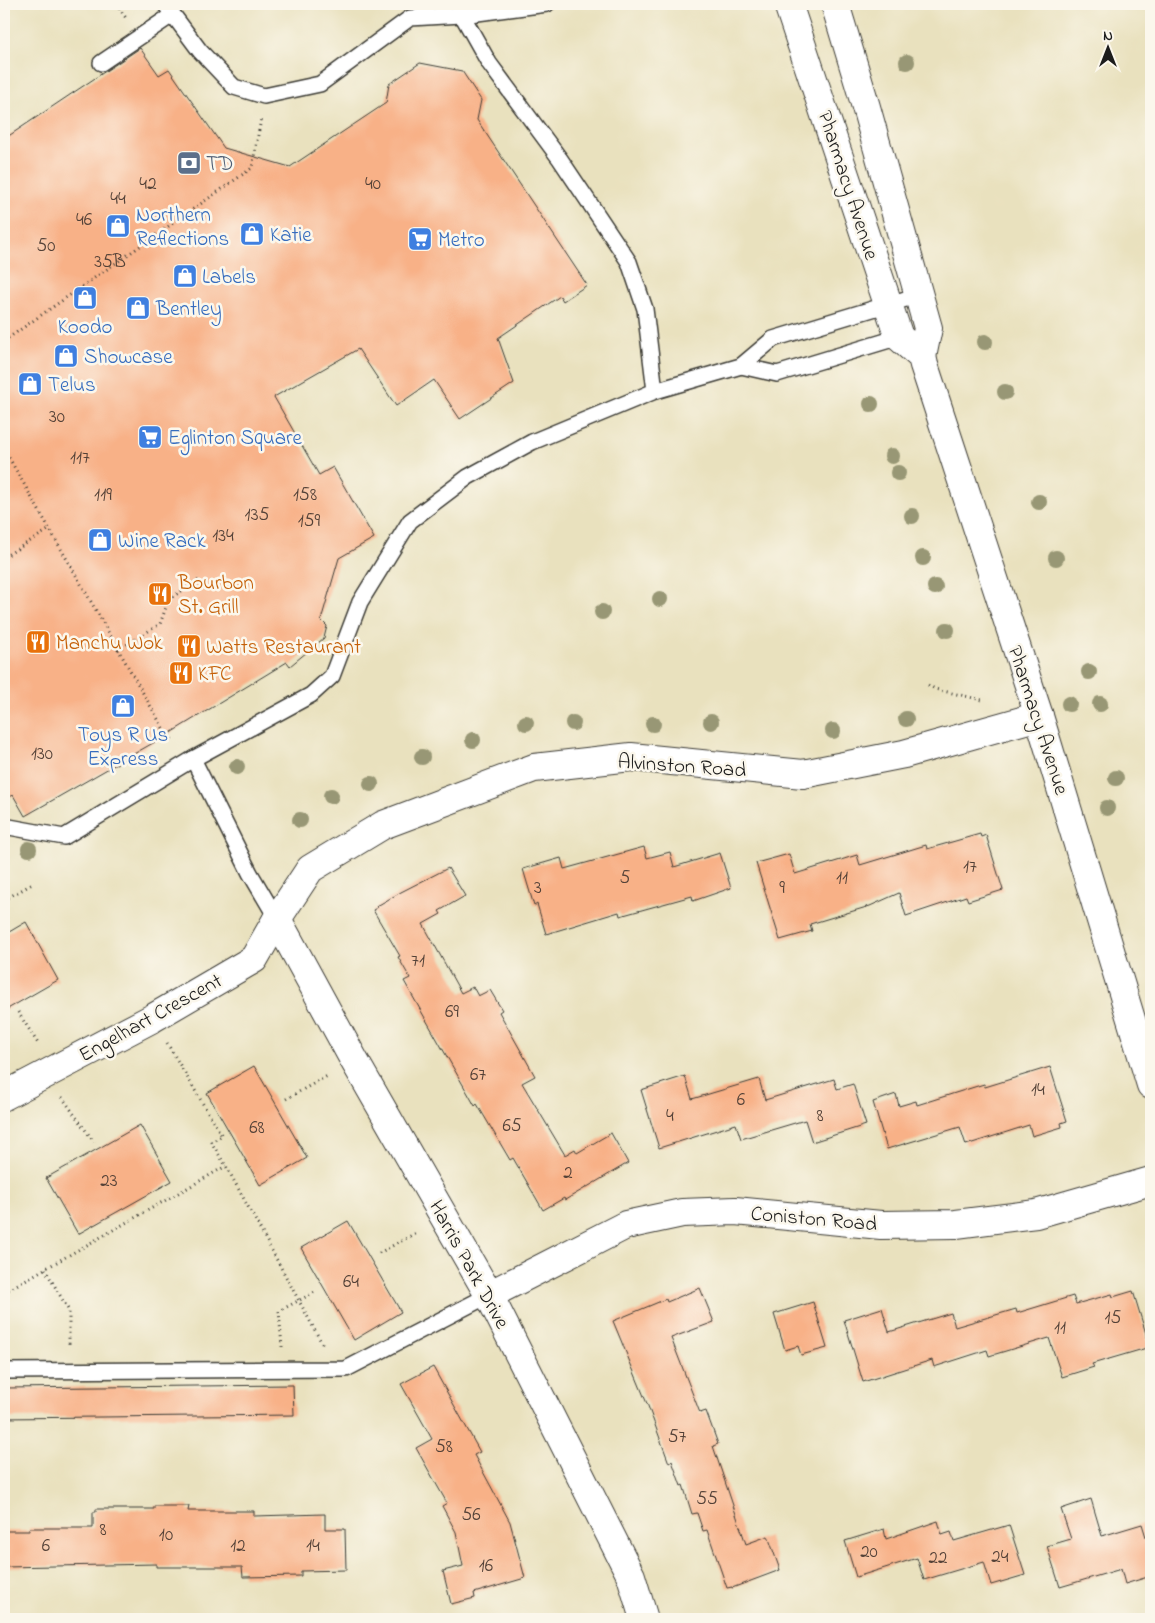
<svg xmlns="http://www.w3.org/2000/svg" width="1155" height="1623" viewBox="0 0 1155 1623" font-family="'Indie Flower',sans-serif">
<rect width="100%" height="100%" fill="#fbf7ec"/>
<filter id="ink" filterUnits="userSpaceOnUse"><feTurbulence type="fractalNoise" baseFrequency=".02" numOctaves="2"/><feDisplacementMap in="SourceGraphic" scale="10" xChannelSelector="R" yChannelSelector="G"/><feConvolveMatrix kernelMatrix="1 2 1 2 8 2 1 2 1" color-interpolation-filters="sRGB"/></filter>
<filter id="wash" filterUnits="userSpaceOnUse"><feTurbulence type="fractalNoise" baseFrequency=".0096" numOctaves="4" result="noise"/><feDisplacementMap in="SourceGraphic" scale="20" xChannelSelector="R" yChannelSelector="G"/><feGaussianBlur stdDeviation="1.12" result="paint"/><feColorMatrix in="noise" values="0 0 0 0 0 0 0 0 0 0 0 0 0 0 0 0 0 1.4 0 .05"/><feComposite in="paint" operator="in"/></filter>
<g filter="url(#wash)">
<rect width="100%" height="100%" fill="#e9e1be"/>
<g id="blocks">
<g fill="#f8b187">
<polygon points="140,48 159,75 169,69 224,148 290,167 386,103 389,84 420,63 462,71 481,100 477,120 587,285 563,301 560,296 498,338 514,383 460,419 434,380 396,406 358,349 274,397 319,475 333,467 374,538 339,558 321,620 327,626 324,638 290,666 287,662 167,735 25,816 13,795 4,801 4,139"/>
<polygon points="980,834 981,837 986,835 1003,890 968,901 966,896 906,916 899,893 870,906 810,924 812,931 780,940 756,863 789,854 795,874 857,855 860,865 926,845 927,849"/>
<polygon points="644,847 647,858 670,852 674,867 720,853 731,888 693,901 692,896 620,916 619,912 546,934 537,904 534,906 523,869 561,858 564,869"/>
<polygon points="448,868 465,896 439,911 441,914 423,924 461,993 473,987 478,996 490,990 502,1010 499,1012 535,1076 522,1083 565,1155 575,1149 577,1153 611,1133 628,1163 565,1200 564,1198 543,1210 513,1158 510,1160 477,1104 475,1106 404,981 410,978 398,957 400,956 373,910 378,907 377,906 401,892"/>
<polygon points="26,922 58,980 4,1011 4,935"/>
<polygon points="254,1066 307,1158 260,1185 207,1093"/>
<polygon points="1050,1067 1067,1121 1061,1123 1062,1127 1032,1136 1029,1125 966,1145 960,1127 887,1149 873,1102 896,1094 899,1106 916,1101 917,1105 984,1084 985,1087"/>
<polygon points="685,1076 692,1099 759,1079 765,1100 834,1079 837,1089 853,1084 866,1125 812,1142 805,1120 741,1139 736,1124 659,1148 641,1090"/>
<polygon points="140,1125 172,1181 78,1234 46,1178"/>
<polygon points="348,1221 401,1312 354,1340 301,1248"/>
<polygon points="700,1288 714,1322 671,1338 700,1413 706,1411 718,1444 713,1446 746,1544 768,1536 780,1570 732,1588 732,1587 727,1588 707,1530 703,1531 697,1513 692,1514 683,1485 681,1486 672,1461 669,1463 648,1406 613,1321 666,1299 667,1302"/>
<polygon points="1133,1291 1150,1347 1092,1364 1094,1367 1062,1377 1049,1338 989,1356 987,1350 934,1367 932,1360 863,1382 844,1320 882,1308 889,1332 951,1313 955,1327 1016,1309 1017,1313 1073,1296 1076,1304 1112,1294 1113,1297"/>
<polygon points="813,1302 827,1348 801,1355 798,1346 785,1350 774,1314"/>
<polygon points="433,1367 480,1452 474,1455 510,1522 525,1578 474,1593 475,1598 451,1604 443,1571 463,1566 456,1532 442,1506 447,1503 416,1448 432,1439 401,1384"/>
<polygon points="293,1385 294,1415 4,1418 4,1388"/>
<polygon points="1091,1499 1102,1536 1142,1524 1151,1553 1151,1576 1125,1584 1121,1569 1060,1587 1047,1546 1071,1539 1061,1509"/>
<polygon points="154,1506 189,1506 188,1511 254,1511 254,1516 325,1514 325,1529 345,1529 346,1570 301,1571 301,1576 243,1577 242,1567 156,1567 156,1564 4,1567 4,1531 29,1531 29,1528 93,1528 93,1512 96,1512 96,1509 154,1509"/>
<polygon points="938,1521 942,1535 951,1532 954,1541 1009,1525 1025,1575 991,1585 984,1562 924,1580 917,1558 856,1577 845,1541 884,1529 886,1539"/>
</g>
</g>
</g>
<g filter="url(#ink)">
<use href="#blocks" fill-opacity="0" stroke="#3b3a34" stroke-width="1"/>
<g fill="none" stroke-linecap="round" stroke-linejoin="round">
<defs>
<g id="service">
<polyline points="165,4 200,51 234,87 264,96 320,84 410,18 462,15 547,4"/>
<polyline points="462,15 489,63 560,159 629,262 645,309 655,391"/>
<polyline points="101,63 172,15"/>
<polyline points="741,366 777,374 906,335"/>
<polyline points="193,759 250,873 277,919"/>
<polyline points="4,826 64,837 193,759 311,695 332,676 360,602 410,521 468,477 532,442 655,391 741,366 773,339 919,295"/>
<polyline points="4,1371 346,1369 489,1295"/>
</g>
<g id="minor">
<polyline points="277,919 354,1060 489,1295 631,1576 644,1619"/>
<polyline points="4,1096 153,1018 254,959 277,919 310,869 383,825 534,768 631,757 803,774 904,754 1039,716"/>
<polyline points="489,1295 626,1225 682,1213 735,1211 881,1225 956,1224 1036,1214 1151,1181"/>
</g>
<g id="tertiary">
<polyline points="788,4 899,337 922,357 924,365 1039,716 1151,1085"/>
<polyline points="835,4 866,107 928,328 922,357"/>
</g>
</defs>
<use href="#service" stroke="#3b3a34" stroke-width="18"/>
<use href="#minor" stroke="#3b3a34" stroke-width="30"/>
<use href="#tertiary" stroke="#3b3a34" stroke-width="30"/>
<g stroke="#3b3a34" stroke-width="3" stroke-dasharray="1 4" stroke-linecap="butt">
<polyline points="116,4 126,18"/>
<polyline points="4,341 252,168 261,119"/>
<polyline points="4,449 167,735 175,742"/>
<polyline points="4,557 50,529"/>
<polyline points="118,650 160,624 169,599 199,580"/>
<polyline points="928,685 935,689 982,700"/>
<polyline points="4,900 32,884"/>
<polyline points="18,1012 39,1045"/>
<polyline points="167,1043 222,1136 211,1142 226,1166 324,1347"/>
<polyline points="62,1097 94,1142"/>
<polyline points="286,1099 329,1075"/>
<polyline points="379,1253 418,1232"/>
<polyline points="45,1269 69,1311 69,1347"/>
<polyline points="4,1292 226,1166"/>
<polyline points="282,1347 279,1311 315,1292"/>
</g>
<use href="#service" stroke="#fff" stroke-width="15"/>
<use href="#minor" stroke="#fff" stroke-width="28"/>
<use href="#tertiary" stroke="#fff" stroke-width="28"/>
</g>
<g fill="#989775">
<circle cx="907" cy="62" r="8"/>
<circle cx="985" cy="342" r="8"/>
<circle cx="1005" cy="392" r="8"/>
<circle cx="871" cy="404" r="8"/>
<circle cx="892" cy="456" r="8"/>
<circle cx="898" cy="473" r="8"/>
<circle cx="1039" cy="502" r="8"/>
<circle cx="912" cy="516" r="8"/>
<circle cx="923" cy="558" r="8"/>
<circle cx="1056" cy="558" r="8"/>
<circle cx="935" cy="587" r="8"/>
<circle cx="660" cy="599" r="8"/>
<circle cx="602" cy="612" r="8"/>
<circle cx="947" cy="630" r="8"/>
<circle cx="1089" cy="672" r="8"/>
<circle cx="1069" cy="704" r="8"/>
<circle cx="1100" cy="704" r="8"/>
<circle cx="906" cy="719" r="8"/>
<circle cx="711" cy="722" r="8"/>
<circle cx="526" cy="723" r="8"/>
<circle cx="573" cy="723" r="8"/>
<circle cx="653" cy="724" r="8"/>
<circle cx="833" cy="731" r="8"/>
<circle cx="473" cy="740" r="8"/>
<circle cx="422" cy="757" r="8"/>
<circle cx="237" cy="767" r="8"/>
<circle cx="1116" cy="778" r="8"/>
<circle cx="371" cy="784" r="8"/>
<circle cx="331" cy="796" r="8"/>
<circle cx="1107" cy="808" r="8"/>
<circle cx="300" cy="820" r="8"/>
<circle cx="29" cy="849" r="8"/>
</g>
</g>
<defs>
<symbol id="bank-square" viewBox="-11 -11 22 22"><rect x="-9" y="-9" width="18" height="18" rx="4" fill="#5c6f8a" stroke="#fbf7ec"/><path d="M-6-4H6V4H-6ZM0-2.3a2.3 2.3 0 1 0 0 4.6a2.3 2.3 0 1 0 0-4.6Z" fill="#fff"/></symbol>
<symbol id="shop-square" viewBox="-11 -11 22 22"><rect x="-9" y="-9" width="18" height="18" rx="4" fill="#3f7fe0" stroke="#fbf7ec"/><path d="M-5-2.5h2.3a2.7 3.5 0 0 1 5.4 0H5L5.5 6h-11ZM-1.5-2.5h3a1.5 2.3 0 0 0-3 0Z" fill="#fff"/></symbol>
<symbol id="supermarket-square" viewBox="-11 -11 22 22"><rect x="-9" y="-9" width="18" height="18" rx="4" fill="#3f7fe0" stroke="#fbf7ec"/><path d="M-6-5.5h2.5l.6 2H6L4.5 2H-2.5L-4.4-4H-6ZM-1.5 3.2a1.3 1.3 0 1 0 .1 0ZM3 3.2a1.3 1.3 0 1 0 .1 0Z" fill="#fff"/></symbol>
<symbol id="restaurant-square" viewBox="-11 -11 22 22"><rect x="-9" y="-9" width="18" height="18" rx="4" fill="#e8710a" stroke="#fbf7ec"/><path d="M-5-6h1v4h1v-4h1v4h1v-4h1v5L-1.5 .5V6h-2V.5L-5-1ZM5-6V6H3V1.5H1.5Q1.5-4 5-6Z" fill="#fff"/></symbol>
</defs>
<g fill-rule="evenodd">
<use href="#bank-square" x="175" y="149" width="28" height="28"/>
<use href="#shop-square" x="104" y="212" width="28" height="28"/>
<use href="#shop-square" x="238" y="220" width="28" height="28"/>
<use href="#supermarket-square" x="406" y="225" width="28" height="28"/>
<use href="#shop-square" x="171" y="262" width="28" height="28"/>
<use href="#shop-square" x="71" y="284" width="28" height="28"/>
<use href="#shop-square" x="124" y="294" width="28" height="28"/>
<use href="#shop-square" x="52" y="342" width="28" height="28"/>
<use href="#shop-square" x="16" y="370" width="28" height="28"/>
<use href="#supermarket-square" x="136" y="423" width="28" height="28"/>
<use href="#shop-square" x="86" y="526" width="28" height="28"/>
<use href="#restaurant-square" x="146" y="580" width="28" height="28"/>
<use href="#restaurant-square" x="24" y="628" width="28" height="28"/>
<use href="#restaurant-square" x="175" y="632" width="28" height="28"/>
<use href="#restaurant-square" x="167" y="659" width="28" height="28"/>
<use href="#shop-square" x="109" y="692" width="28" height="28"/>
</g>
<g text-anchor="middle" stroke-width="5" stroke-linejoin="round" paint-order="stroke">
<g font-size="19" fill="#534137">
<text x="148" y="189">42</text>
<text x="373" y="189">40</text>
<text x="118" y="204">44</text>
<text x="84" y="225">46</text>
<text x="46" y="251">50</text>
<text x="110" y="267">35B</text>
<text x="57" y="422">30</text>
<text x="80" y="463">117</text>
<text x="103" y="500">119</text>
<text x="305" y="500">158</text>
<text x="257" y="520">135</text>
<text x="309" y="526">159</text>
<text x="223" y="541">134</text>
<text x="42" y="759">130</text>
<text x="970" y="872">17</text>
<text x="625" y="883">5</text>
<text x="842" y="883">11</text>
<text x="538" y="893">3</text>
<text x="782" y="893">9</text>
<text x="418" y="966">71</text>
<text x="452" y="1017">69</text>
<text x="478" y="1080">67</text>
<text x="1038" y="1095">14</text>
<text x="741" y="1105">6</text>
<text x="670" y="1121">4</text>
<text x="820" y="1121">8</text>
<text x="512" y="1131">65</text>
<text x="257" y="1133">68</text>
<text x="568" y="1178">2</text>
<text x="109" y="1186">23</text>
<text x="351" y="1287">64</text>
<text x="1113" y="1323">15</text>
<text x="1060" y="1333">11</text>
<text x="677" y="1442">57</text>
<text x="444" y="1452">58</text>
<text x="707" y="1504">55</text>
<text x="471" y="1520">56</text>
<text x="103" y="1535">8</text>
<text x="166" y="1540">10</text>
<text x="46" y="1551">6</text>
<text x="238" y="1551">12</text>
<text x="313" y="1551">14</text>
<text x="869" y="1557">20</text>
<text x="1000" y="1562">24</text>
<text x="938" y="1563">22</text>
<text x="486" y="1571">16</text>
</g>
<g font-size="21" fill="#4e5e75" stroke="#fbf7ec" text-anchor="start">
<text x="206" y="170">TD</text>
</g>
<g font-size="21" fill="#1c1c1c" stroke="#fbf7ec">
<text transform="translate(849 185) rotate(72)" y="7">Pharmacy Avenue</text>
<text transform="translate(1039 720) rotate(72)" y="7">Pharmacy Avenue</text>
<text transform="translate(682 765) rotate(4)" y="7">Alvinston Road</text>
<text transform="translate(150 1017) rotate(-29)" y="7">Engelhart Crescent</text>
<text transform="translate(814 1218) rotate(5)" y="7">Coniston Road</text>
<text transform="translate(470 1264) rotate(61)" y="7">Harris Park Drive</text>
</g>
<g font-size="21" fill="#366cbe" stroke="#fbf7ec" text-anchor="start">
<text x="136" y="221">Northern<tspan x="136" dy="24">Reflections</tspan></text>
<text x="270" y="241">Katie</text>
<text x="438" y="246">Metro</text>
<text x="202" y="283">Labels</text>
<text x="156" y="315">Bentley</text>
<text x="85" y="333" text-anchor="middle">Koodo</text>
<text x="84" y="363">Showcase</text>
<text x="48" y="391">Telus</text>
<text x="168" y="444">Eglinton Square</text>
<text x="118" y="547">Wine Rack</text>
<text x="123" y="741" text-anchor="middle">Toys R Us<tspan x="123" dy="24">Express</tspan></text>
</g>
<g font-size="21" fill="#c56008" stroke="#fbf7ec" text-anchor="start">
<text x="178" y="589">Bourbon<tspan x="178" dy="24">St. Grill</tspan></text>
<text x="56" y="649">Manchu Wok</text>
<text x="206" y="653">Watts Restaurant</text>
<text x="198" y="680">KFC</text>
</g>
</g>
<rect width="1155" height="1623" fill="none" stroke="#fbf7ec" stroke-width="20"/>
<g transform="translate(1108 48)" stroke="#fbf7ec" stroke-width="4" paint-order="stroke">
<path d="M0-4L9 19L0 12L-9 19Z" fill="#1c1c1c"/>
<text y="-8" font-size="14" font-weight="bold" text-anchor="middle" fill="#1c1c1c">N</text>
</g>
</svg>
